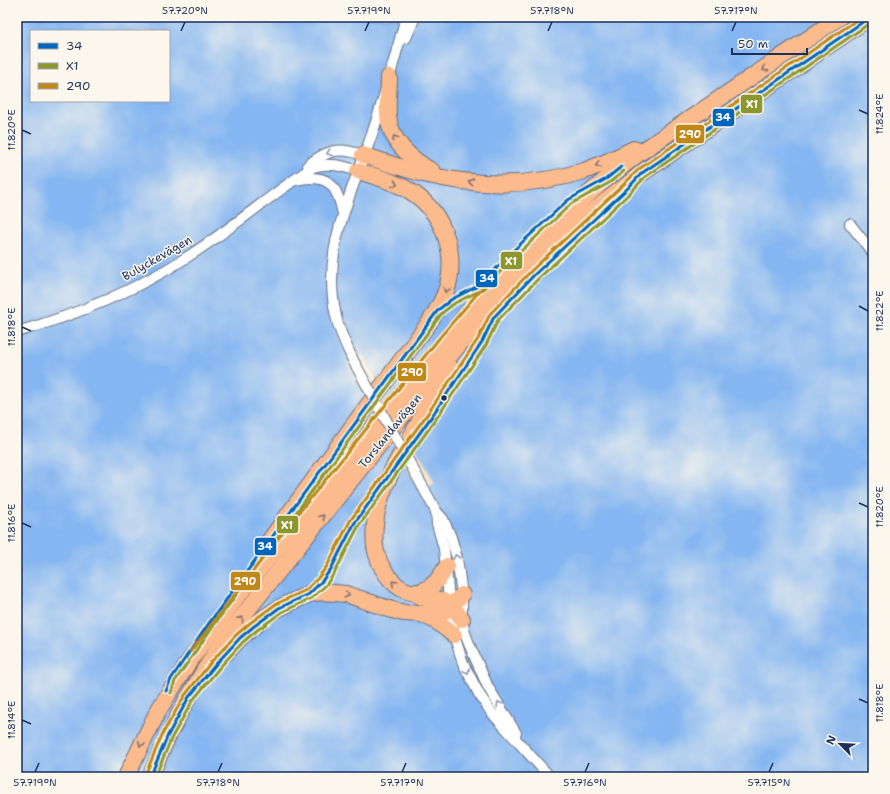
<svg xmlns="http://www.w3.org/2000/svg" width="890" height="794" viewBox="0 0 890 794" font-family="'Shantell Sans',sans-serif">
<rect width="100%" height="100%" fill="#fbf7ec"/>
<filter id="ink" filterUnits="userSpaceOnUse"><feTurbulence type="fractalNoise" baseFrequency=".025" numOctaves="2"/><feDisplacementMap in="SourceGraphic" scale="8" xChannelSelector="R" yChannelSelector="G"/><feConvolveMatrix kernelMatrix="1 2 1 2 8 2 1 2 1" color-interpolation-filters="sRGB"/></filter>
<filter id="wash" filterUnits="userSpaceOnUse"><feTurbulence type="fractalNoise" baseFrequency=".012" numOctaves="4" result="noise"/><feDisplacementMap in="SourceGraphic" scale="16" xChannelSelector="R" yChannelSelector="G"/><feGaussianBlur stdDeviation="0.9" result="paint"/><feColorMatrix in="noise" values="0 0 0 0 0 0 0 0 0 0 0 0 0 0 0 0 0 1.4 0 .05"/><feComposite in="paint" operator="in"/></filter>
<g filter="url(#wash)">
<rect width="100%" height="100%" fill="#f2e0c2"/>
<path fill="#85b6f1" stroke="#5072a8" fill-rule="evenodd" d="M17 17H873V777H17ZM31 31H169V101H31Z"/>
<polygon fill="#f2e0c2" points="363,355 435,483 420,491 348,364"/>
</g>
<g filter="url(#ink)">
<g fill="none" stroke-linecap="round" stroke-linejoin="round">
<defs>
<g id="minor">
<polyline points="406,38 415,17"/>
<path d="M308 165C329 149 339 147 363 155"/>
<path d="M295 180C328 173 337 184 343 214"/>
<polyline points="850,224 873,253"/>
<path d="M17 332C75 315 133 292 184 259 229 231 269 196 313 167 329 162 343 166 358 171"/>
<path d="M354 362C347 347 339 332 336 316 321 250 351 195 372 134 385 96 395 56 406 17"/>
<polyline points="424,489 436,511 443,519 451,537 457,558 462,595 462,619 464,630 469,644 488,687 516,733"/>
<polyline points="436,511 437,524 444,549 451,619 454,635 463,663 479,694 491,712 550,777"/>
</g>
<g id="primary">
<path d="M389 77C389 89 387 102 388 115 390 142 411 159 433 172"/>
<path d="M363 155C384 162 404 169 424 174 477 187 532 187 584 171 601 165 617 157 634 149"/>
<path d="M265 547 355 423 429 323C437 311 444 299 448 285 457 249 441 210 410 191 394 181 376 177 358 171"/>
<path d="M447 566C442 574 438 582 430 587 407 604 383 577 377 555 373 543 374 529 376 516 381 487 398 459 413 433 425 411 437 389 452 369"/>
<path d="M415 593C427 601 427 597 440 600 449 602 457 612 462 619"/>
<polyline points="422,614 436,621 454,635"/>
<polyline points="226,653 240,638 265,617 279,608 309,594 322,592 346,594 389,609 404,613 422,614 444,612 462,595"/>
<polyline points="126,777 158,711 188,663 236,598 475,304 511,265 544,232 606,179 638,154 840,17"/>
<path d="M150 777C170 728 196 681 226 637L457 347 512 285 571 228 642 173 870 17"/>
</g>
</defs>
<use href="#minor" stroke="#666d81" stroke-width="12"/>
<use href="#primary" stroke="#666d81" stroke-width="18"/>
<use href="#minor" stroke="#fff" stroke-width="10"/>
<use href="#primary" stroke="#fbbb8d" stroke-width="16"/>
<defs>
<polyline id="minor-bridge" points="354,362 424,489"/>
</defs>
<use href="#minor-bridge" stroke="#666d81" stroke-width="12" stroke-linecap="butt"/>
<use href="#minor-bridge" stroke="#fff" stroke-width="10"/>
<defs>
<g id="bus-1">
<polyline points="166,691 171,679 207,626 438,310 452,299 480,285 516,248 568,200 606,179 621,167"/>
<polyline points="150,777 168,735 189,697 216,664 240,638 253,627 279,608 309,594 322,581 331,569 354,524 432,416 482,342 494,317 535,274 628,188 642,173 870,17"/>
</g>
<g id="bus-2">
<polyline points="171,693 175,681 211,629 442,313 455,303 483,289 520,252 571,204 609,183 624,171"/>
<polyline points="155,777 172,737 193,700 220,667 243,642 256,631 282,612 312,598 326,585 335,572 358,527 436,419 486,345 498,320 539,278 631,192 645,177 873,21"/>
</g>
<g id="bus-3">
<polyline points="191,651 277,540 441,336 488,281"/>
<polyline points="145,775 163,733 185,695 212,661 236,635 250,623 276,604 306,590 318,578 327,566 350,521 428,413 478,339 490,314 532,270 624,184 639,169 861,17"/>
</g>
</defs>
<use href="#bus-1" stroke="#fbf7ec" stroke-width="6"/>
<use href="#bus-2" stroke="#fbf7ec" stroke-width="6"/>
<use href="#bus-3" stroke="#fbf7ec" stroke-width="6"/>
<use href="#bus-1" stroke="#0065bd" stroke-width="3"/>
<use href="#bus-2" stroke="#8d972f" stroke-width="3"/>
<use href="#bus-3" stroke="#c08818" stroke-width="3"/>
</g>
<defs><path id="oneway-chevron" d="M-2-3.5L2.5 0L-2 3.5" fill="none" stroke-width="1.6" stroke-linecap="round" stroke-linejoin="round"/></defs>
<g stroke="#806e73">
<use href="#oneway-chevron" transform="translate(765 69) rotate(146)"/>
<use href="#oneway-chevron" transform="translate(395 138) rotate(-120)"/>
<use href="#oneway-chevron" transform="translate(598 165) rotate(160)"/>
<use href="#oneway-chevron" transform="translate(471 182) rotate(-173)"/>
<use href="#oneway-chevron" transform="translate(395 184) rotate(22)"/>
<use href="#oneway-chevron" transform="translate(446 290) rotate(108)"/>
<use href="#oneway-chevron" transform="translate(322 517) rotate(-52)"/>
<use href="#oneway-chevron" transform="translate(394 583) rotate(-138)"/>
<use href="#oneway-chevron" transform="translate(347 595) rotate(14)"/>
<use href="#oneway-chevron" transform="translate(241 619) rotate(-51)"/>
<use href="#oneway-chevron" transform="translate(141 744) rotate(117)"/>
</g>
<g stroke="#8d97ae">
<use href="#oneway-chevron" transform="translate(329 153) rotate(160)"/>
<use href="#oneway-chevron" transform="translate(456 557) rotate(-102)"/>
<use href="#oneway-chevron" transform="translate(467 671) rotate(66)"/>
<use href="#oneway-chevron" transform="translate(499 704) rotate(-121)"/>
</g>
</g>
<path fill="none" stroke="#1b2f5e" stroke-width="1.5" d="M181 31 185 22M365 31 369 22M548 31 552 22M732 31 736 22M859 110 868 114M22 130 31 134M859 306 868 311M22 327 31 331M859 503 868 507M22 523 31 527M859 699 868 703M22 720 31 724M35 772 39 763M218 772 222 763M402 772 406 763M585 772 589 763M769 772 773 763"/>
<circle fill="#1b2f5e" stroke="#fbf7ec" stroke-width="1.5" cx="444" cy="398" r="3.5"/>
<g text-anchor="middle" stroke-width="3" stroke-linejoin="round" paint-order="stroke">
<g font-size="12" fill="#1b2f5e" stroke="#fbf7ec">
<text transform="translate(157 258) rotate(-30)" y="4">Bulyckevägen</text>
<text transform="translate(390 431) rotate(-51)" y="4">Torslandavägen</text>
</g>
</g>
<g stroke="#fbf7ec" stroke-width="1.5">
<rect x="740" y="94" width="23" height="20" rx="4" fill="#8d972f"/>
<rect x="712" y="108" width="23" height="19" rx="4" fill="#0065bd"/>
<rect x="675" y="124" width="30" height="20" rx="4" fill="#c08818"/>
<rect x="500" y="251" width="23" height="19" rx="4" fill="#8d972f"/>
<rect x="475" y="269" width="23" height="19" rx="4" fill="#0065bd"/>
<rect x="397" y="362" width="30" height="20" rx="4" fill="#c08818"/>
<rect x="276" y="515" width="23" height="19" rx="4" fill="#8d972f"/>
<rect x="254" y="537" width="23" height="19" rx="4" fill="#0065bd"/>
<rect x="230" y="571" width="31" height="20" rx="4" fill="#c08818"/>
</g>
<g font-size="11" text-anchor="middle" font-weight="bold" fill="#fff">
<text x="752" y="108">X1</text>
<text x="723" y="121">34</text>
<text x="690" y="138">290</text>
<text x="511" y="265">X1</text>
<text x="487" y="282">34</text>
<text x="412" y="376">290</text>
<text x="287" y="529">X1</text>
<text x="265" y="550">34</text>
<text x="245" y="585">290</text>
</g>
<rect width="890" height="794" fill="none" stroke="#fbf7ec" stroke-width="44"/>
<rect x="30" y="30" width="140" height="72" fill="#fbf7ec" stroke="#a1a7b3"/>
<rect x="38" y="43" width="20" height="6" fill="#0065bd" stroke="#a1a7b3"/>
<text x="66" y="50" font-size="12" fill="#1b2f5e">34</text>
<rect x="38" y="63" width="20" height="6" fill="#8d972f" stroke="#a1a7b3"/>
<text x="66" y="70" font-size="12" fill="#1b2f5e">X1</text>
<rect x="38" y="83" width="20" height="6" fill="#c08818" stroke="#a1a7b3"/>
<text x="66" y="90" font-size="12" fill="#1b2f5e">290</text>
<g transform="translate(840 744) rotate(294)" stroke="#fbf7ec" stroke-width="3" paint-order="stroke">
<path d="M0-3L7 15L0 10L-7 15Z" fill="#1b2f5e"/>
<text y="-6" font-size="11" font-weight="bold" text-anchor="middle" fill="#1b2f5e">N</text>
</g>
<path d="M732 48v6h75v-6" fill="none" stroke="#1b2f5e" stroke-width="2"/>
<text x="738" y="48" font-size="12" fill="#1b2f5e" stroke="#fbf7ec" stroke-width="3" paint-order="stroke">50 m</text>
<rect x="22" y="22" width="846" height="750" fill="none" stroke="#1b2f5e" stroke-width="1.5"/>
<g font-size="10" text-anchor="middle" fill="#1b2f5e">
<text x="185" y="14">57.720°N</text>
<text x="369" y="14">57.719°N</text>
<text x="552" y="14">57.718°N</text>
<text x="736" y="14">57.717°N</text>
<text transform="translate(879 114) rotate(-90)" y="4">11.824°E</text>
<text transform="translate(11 130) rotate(-90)" y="4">11.820°E</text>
<text transform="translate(879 311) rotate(-90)" y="4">11.822°E</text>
<text transform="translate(11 327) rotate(-90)" y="4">11.818°E</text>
<text transform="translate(879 507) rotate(-90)" y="4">11.820°E</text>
<text transform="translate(11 523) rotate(-90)" y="4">11.816°E</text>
<text transform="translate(879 703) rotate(-90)" y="4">11.818°E</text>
<text transform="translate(11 720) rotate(-90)" y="4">11.814°E</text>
<text x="35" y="786">57.719°N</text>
<text x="218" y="786">57.718°N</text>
<text x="402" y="786">57.717°N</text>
<text x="585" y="786">57.716°N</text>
<text x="769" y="786">57.715°N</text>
</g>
</svg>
